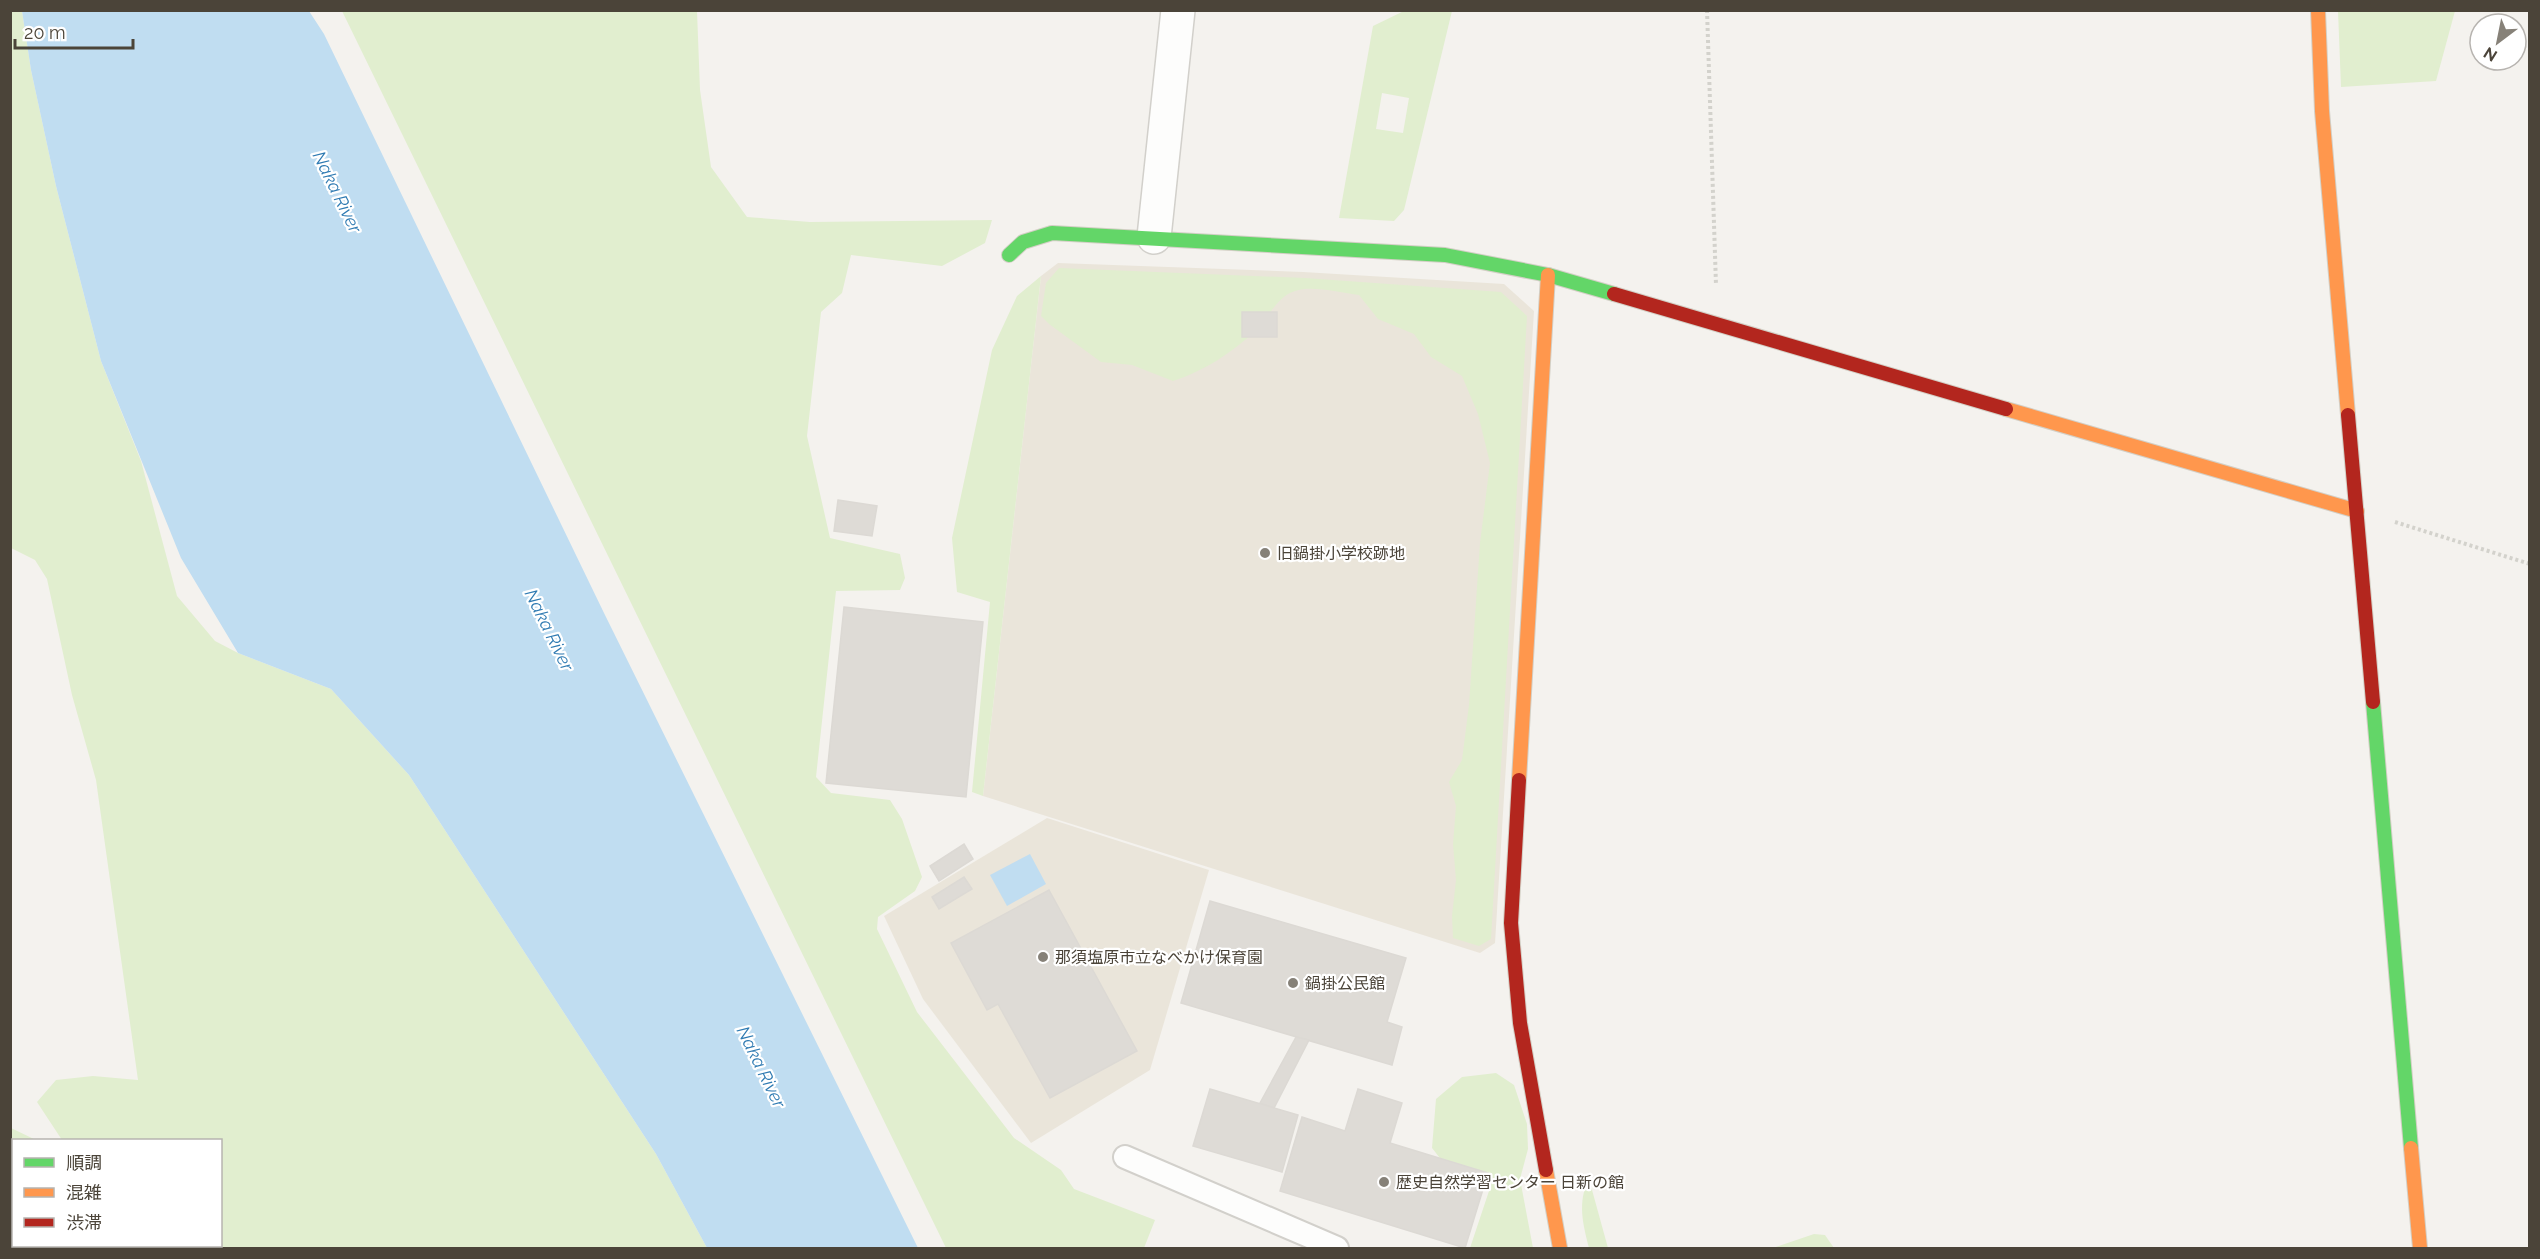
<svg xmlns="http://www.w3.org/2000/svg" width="2540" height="1259" viewBox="0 0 2540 1259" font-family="Raleway,'Noto Sans JP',sans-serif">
<rect width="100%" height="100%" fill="#f4f2ee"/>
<g fill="#eae5da">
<polygon points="1058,263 1303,272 1504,284 1534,311 1495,943 1480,953 983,796 1041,276"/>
<polygon points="1047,818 1209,870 1150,1070 1031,1143 923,999 884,916"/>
</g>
<g fill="#e1eecf" fill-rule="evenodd">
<path d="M1406 10 1452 11 1404 210 1394 221 1339 218 1373 26ZM1382 93 1409 98 1403 133 1376 129Z"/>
<polygon points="10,11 22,11 31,70 56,186 101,361 141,461 177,596 215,641 238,653 331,689 409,775 656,1154 707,1248 128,1248 128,1246 220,1246 220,1140 62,1140 37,1102 56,1080 93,1076 138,1080 96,780 72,695 47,579 35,560 11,548"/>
<polygon points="342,11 697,11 700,90 711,167 747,217 810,222 992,220 985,243 942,266 851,255 842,293 821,312 807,436 830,538 900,554 905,578 900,590 836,591 816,777 831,793 890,800 902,819 922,877 915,891 878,917 877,929 917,1012 1014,1138 1061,1170 1074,1189 1155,1220 1144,1248 946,1248"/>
<polygon points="2338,11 2455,11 2436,81 2341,87"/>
<path d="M1059 268 1305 278 1501 292 1527 316 1491 939 1479 946 1453 938 1452 916 1456 880 1453 844 1456 806 1449 782 1462 760 1469 705 1480 543 1490 463 1478 414 1462 376 1431 357 1414 334 1378 319 1359 295C1340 293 1313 285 1295 291 1277 296 1268 319 1256 330 1232 353 1204 371 1173 381L1132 365 1101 362 1049 324 1041 316 1046 283Z"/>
<polygon points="1041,276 983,796 972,792 990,602 957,592 952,538 992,350 1017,296"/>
<path d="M1496 1073 1514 1085 1527 1124 1528 1149 1520 1179 1533 1248H1470L1489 1191C1463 1190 1447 1167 1432 1148L1436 1099 1462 1077Z"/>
<polygon points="11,1128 36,1140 14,1140 14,1218 11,1219"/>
<path d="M1589 1179 1608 1248H1589C1583 1224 1577 1202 1589 1179Z"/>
<polygon points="1814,1234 1825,1235 1834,1248 1773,1248"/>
</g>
<g fill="#c0ddf1">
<polygon points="22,11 309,11 324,34 604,613 918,1248 707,1248 656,1154 409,775 331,689 238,653 181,558 101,361 56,186 31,70"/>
<polygon points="1030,854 1046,884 1007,906 990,875"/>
</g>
<g fill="#dedbd6" stroke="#dcd9d4" stroke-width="1.5">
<rect x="1242" y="312" width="35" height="25"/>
<polygon points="838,500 877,506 872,536 834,531"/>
<polygon points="844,607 983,622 966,797 826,783"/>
<polygon points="964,844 973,859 939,881 930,866"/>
<polygon points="964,877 972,889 939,909 932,897"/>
<polygon points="1049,890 1137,1051 1050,1098 998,1004 987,1010 951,943"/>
<polygon points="1210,901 1406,958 1387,1022 1402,1027 1392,1065 1181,1003"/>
<polygon points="1296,1037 1309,1040 1274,1108 1260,1103"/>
<polygon points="1210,1089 1298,1115 1282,1172 1193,1146"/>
<polygon points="1358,1089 1402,1103 1390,1143 1488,1173 1465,1248 1280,1191 1302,1117 1345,1131"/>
</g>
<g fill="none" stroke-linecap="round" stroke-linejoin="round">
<defs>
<polyline id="lane" points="1125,1157 1337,1248"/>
<polyline id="street" points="1154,237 1178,10"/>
<g id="fast">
<polyline points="1009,255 1023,242 1052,233 1445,255 1548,275 1614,294"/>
<polyline points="2373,702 2411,1148"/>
</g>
<g id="slow">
<polyline points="2318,10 2322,111 2348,415"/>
<polyline points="2006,409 2357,511"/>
<polyline points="1519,780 1548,275"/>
<polyline points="2411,1148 2420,1248"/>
<polyline points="1546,1170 1560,1248"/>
</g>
<g id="jam">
<polyline points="1614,294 2006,409"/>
<polyline points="2348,415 2373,702"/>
<polyline points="1519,780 1511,923 1520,1023 1546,1170"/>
</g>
</defs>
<use href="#lane" stroke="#d2d0cb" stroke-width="26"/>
<use href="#street" stroke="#d2d0cb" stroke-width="36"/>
<use href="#fast" stroke="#d3cfc5" stroke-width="16"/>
<use href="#slow" stroke="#d3cfc5" stroke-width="16"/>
<use href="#jam" stroke="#d3cfc5" stroke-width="16"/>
<g stroke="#d3d2cc" stroke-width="4" stroke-dasharray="3 3" stroke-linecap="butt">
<polyline points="1707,10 1716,285"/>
<polyline points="2395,522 2530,564"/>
</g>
<use href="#lane" stroke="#fdfdfc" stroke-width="22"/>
<use href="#street" stroke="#fdfdfc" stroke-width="33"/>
<use href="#fast" stroke="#63d668" stroke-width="14"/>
<use href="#slow" stroke="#ff974d" stroke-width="14"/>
<use href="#jam" stroke="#b3261e" stroke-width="14"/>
</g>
<g fill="#868178" stroke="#fff" stroke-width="2">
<circle cx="1265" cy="553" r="6"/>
<circle cx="1043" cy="957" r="6"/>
<circle cx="1293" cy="983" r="6"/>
<circle cx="1384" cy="1182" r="6"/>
</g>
<g text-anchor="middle" stroke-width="4.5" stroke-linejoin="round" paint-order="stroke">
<g font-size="16" fill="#4b4439" stroke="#fff" text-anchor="start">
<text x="1277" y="559">旧鍋掛小学校跡地</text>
<text x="1055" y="963">那須塩原市立なべかけ保育園</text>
<text x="1305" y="989">鍋掛公民館</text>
<text x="1396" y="1188">歴史自然学習センター 日新の館</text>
</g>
<g font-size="18" font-style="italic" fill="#2e7ab2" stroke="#fff">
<text transform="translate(337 192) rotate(64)" y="6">Naka River</text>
<text transform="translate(549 630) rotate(64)" y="6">Naka River</text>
<text transform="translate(761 1067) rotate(64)" y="6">Naka River</text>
</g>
</g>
<rect width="2540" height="1259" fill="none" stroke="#4b4439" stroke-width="24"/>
<rect x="12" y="1139" width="210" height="108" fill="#ffffff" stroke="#b7b4b0" stroke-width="1.5"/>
<rect x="24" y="1158" width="30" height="9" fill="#63d668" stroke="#b7b4b0" stroke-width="1.5"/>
<text x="66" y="1169" font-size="18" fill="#4b4439">順調</text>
<rect x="24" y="1188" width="30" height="9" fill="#ff974d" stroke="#b7b4b0" stroke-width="1.5"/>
<text x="66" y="1199" font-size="18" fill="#4b4439">混雑</text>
<rect x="24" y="1218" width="30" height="9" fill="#b3261e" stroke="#b7b4b0" stroke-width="1.5"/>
<text x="66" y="1229" font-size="18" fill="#4b4439">渋滞</text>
<g transform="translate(2498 42) rotate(212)"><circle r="28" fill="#ffffff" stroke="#b7b4b0" stroke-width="1.5"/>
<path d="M0-4.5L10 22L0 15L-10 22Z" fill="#868178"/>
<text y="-9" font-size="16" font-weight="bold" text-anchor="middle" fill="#4b4439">N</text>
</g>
<path d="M15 39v9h118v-9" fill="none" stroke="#4b4439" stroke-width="3"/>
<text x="24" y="39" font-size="18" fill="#4b4439" stroke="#ffffff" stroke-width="4.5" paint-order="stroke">20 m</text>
</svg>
